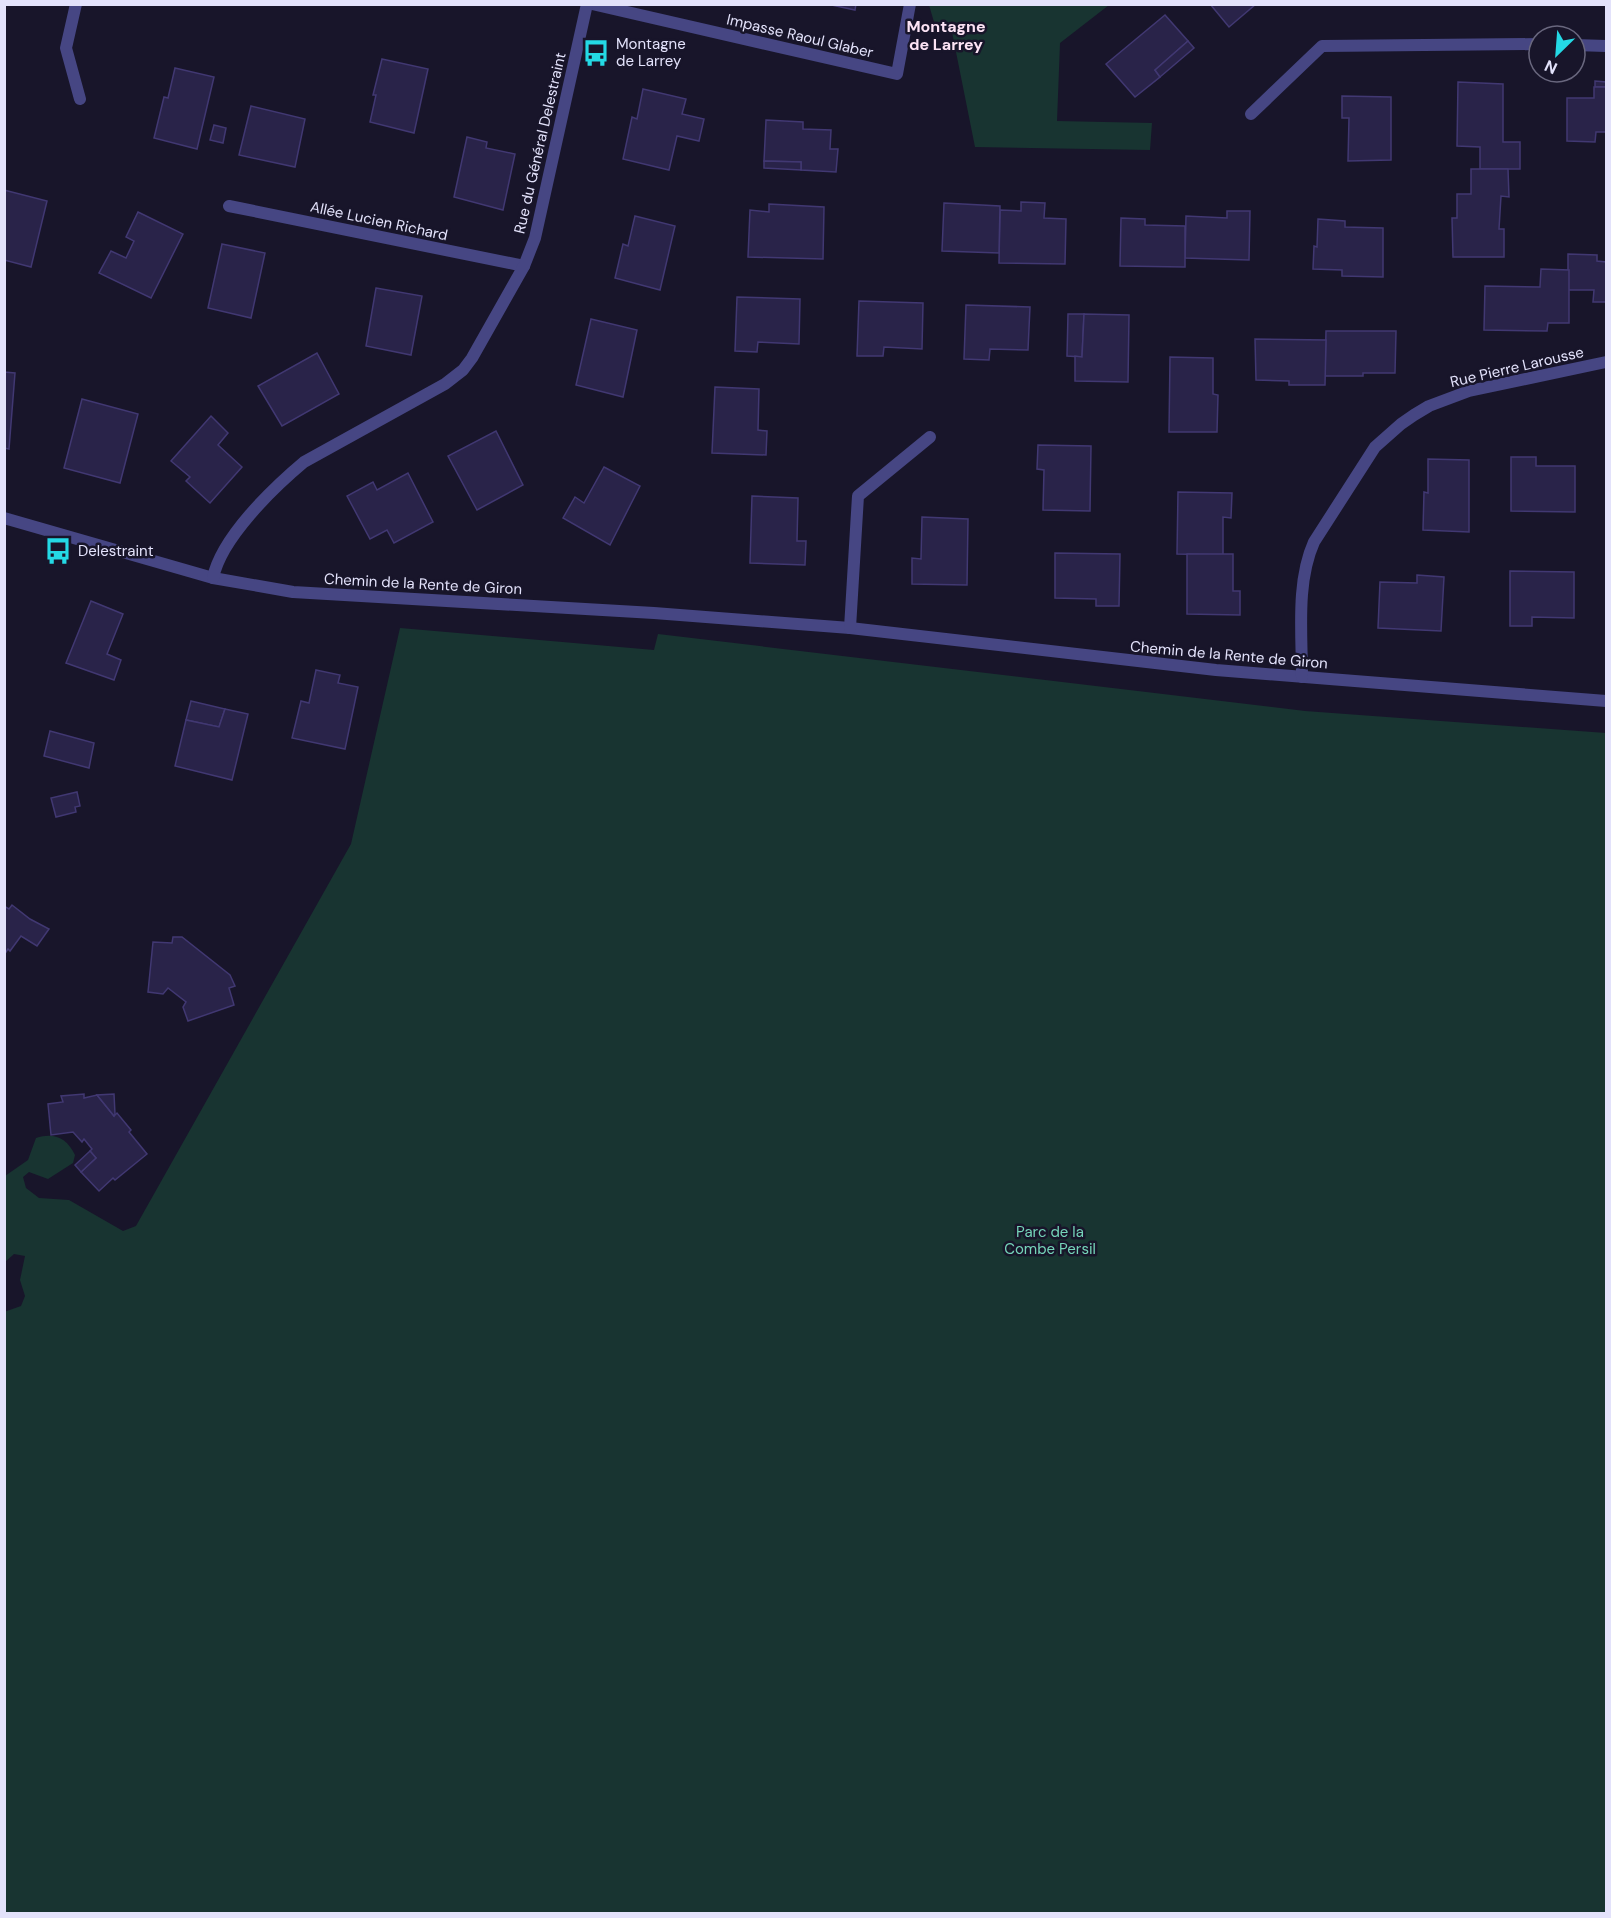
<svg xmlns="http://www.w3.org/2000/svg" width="1611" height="1918" viewBox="0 0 1611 1918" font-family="'DM Sans',sans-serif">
<rect width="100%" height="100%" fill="#18152a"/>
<g fill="#183431">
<polygon points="929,5 1109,5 1060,43 1057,121 1152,123 1150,150 975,147 951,27 934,22"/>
<path d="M400 628 654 650 658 634 1305 711 1606 733V1913H5L4 1312 21 1306 25 1296 20 1280 25 1256 14 1254 5 1262V1176L28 1160 36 1138C54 1132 67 1138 75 1155L73 1163 48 1179 29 1172 23 1177 26 1188 39 1198 69 1200 123 1231 136 1226 351 844Z"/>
</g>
<g fill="#292349" stroke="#413872" stroke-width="1.5">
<polygon points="827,4 856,4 855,10"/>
<polygon points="1210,4 1256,4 1229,27"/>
<polygon points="1165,15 1188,41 1155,70 1160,77 1135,97 1106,64"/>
<polygon points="1188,41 1194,48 1160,77 1155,70"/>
<polygon points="382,59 428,69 414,133 370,122 376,95 373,95"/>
<polygon points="175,68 214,77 197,149 154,138 164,97 168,98"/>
<polygon points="1595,81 1606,82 1606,87 1595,87"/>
<polygon points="1458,82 1503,84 1503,142 1520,142 1520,169 1480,169 1480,147 1457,146"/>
<polygon points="1594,87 1606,87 1606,132 1596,132 1595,142 1567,141 1567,98 1594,98"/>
<polygon points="643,89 686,99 682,114 704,119 699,141 677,136 669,170 623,159 632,117 637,119"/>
<polygon points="1342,96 1391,97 1391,160 1348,161 1349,118 1342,118"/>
<polygon points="251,106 305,119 295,167 239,155"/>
<polygon points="766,120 803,122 803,129 831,130 830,149 838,149 836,172 801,170 801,162 764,161"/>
<polygon points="214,125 226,128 223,143 210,140"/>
<polygon points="467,137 487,142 486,148 515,154 503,210 454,197"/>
<polygon points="764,161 801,162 801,170 764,168"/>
<polygon points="1471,169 1508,169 1509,197 1501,196 1499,229 1504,229 1504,257 1453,257 1452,218 1457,218 1457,194 1471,194"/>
<polygon points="4,190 47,201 31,267 4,260"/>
<polygon points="1021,202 1045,203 1044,218 1066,219 1065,264 999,263 1000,210 1021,211"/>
<polygon points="944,203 1000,206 999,253 942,251"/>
<polygon points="769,204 824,207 823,259 748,257 750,210 769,212"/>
<polygon points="1227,211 1250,211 1249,260 1185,258 1186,216 1227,218"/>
<polygon points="138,212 183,234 151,298 99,273 111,251 126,258 134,241 126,237"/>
<polygon points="635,216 675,226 660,290 615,278 623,244 628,246"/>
<polygon points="1121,218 1145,219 1145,225 1185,226 1185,267 1120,266"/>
<polygon points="1318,219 1345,221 1345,227 1383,228 1383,277 1342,276 1342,270 1313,269 1314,246 1317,247"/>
<polygon points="222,244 265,253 251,318 208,308"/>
<polygon points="1568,254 1597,255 1597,261 1606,262 1606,302 1593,302 1594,290 1568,290"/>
<polygon points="1541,269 1569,270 1569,323 1548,323 1547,331 1484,330 1485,286 1540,287"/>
<polygon points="376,288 422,296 411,355 366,346"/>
<polygon points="737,297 800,299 799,344 758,342 757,352 735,351"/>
<polygon points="859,301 923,303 922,349 884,347 883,356 857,356"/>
<polygon points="966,305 1030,307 1028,350 990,349 989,360 964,359"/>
<polygon points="1068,314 1084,314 1082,357 1067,356"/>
<polygon points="1084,314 1129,315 1128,382 1075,381 1075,356 1082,357"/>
<polygon points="591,319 637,330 623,397 576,385"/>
<polygon points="1326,331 1396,331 1395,373 1363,373 1363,376 1325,376"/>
<polygon points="1255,339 1326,340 1325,385 1289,385 1289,381 1256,380"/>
<polygon points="317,353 339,394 282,426 258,386"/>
<polygon points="1170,357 1213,358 1213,394 1218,395 1217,432 1169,432"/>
<polygon points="4,372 15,373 9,449 4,448"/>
<polygon points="715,387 759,389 758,430 767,431 766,455 712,453"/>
<polygon points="82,399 138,414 120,483 64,468"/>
<polygon points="211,416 228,433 218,445 242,467 210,503 186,481 190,477 171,461"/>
<polygon points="496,431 523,485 477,510 448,456"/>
<polygon points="1038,445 1091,446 1090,511 1043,510 1044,470 1037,469"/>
<polygon points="1511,457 1536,457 1536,466 1575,466 1575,512 1511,511"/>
<polygon points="1428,459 1469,460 1469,532 1423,530 1424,492 1428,493"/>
<polygon points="604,467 640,486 610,545 563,518 575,497 584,503"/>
<polygon points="408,473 433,522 394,543 387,530 370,539 347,496 373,482 377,490"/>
<polygon points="1178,492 1232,493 1231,518 1223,517 1223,555 1177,554"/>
<polygon points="752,496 798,498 797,541 806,541 805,565 750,563"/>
<polygon points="922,517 968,519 967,585 912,584 912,558 921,559"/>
<polygon points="1055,553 1120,554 1119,606 1096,606 1096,599 1055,598"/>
<polygon points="1187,554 1233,554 1233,591 1240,591 1240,615 1187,614"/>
<polygon points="1510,571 1574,572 1574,618 1532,617 1532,626 1510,626"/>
<polygon points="1417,575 1444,577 1441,631 1378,628 1380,582 1417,583"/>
<polygon points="91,601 123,614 107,654 121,660 114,680 66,663"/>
<polygon points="316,670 340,675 338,683 358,687 345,749 292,738 301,701 309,703"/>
<polygon points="191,701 225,709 219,727 186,720"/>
<polygon points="225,709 248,714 232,780 175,766 186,720 219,727"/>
<polygon points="50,731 94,743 89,768 44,756"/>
<polygon points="77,792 80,806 75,807 76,812 56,817 51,798"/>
<polygon points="12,905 30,919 49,929 37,946 21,936 10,951 8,949 4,955 4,906 9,909"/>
<polygon points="173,937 182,937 230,975 235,986 229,988 234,1005 188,1021 183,1007 186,1002 168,988 163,994 148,992 153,942 172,943"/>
<polygon points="84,1094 84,1098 97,1095 114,1116 117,1113 131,1130 129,1132 147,1154 115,1180 113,1178 99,1191 81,1172 96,1158 90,1151 92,1149 84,1139 82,1142 73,1132 51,1135 48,1104 63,1102 61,1096"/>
<polygon points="114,1094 115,1114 114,1116 97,1095"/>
<polygon points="90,1151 96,1158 81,1172 75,1165"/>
</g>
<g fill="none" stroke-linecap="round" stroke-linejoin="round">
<g stroke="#464683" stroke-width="12">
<polyline points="76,4 66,48 80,99"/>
<polyline points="592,4 897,74 910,4"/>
<polyline points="1575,45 1606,46"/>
<polyline points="1251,114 1322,46 1539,44"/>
<polyline points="229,206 524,266"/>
<polyline points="4,518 213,578 293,592 654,613 850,628 1216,670 1606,701"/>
<path d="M213 578C221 538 273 488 304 462L445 384 463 370 472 358 524 266 535 238 587 4"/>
<polyline points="850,628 858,496 930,437"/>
<path d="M1302 677C1302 634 1296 582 1314 542L1375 447 1401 424 1414 415 1429 406 1469 391 1606 362"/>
</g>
</g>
<defs>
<symbol id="bus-bare" viewBox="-9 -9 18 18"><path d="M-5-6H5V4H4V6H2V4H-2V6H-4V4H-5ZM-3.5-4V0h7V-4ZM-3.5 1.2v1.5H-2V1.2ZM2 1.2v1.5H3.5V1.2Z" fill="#24d9e5" stroke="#18152a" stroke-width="2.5" paint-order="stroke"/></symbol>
</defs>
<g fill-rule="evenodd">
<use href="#bus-bare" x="577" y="34" width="38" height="38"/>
<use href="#bus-bare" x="39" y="532" width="38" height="38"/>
</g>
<g text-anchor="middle" stroke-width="5" stroke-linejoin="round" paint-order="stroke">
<g font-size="15" fill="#e3e2fb" stroke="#18152a">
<text transform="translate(800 36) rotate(13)" y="5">Impasse Raoul Glaber</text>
<text transform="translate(540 143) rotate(-77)" y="5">Rue du Général Delestraint</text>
<text transform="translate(379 221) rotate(12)" y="5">Allée Lucien Richard</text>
<text transform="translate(1517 367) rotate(-13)" y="5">Rue Pierre Larousse</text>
<text transform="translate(423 584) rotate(3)" y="5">Chemin de la Rente de Giron</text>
<text transform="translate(1229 655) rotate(5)" y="5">Chemin de la Rente de Giron</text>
</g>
<g font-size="15" fill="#e3e2fb" stroke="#18152a" text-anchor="start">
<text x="616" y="49">Montagne<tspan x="616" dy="17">de Larrey</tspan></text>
<text x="78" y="556">Delestraint</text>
</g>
<g font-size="15" fill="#75d4b9" stroke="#18152a">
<text x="1050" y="1237">Parc de la<tspan x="1050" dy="17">Combe Persil</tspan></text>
</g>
<g font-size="16" font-weight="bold" fill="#fce3f4" stroke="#18152a">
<text x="946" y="32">Montagne<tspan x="946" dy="18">de Larrey</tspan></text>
</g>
</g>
<rect width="1611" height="1918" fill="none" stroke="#e3e2fb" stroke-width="12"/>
<g transform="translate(1557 54) rotate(205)"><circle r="28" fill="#18152a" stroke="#69677e" stroke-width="1.5"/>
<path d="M0-4.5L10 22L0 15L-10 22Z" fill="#24d9e5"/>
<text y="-9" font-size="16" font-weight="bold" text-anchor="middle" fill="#e3e2fb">N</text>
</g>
</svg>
